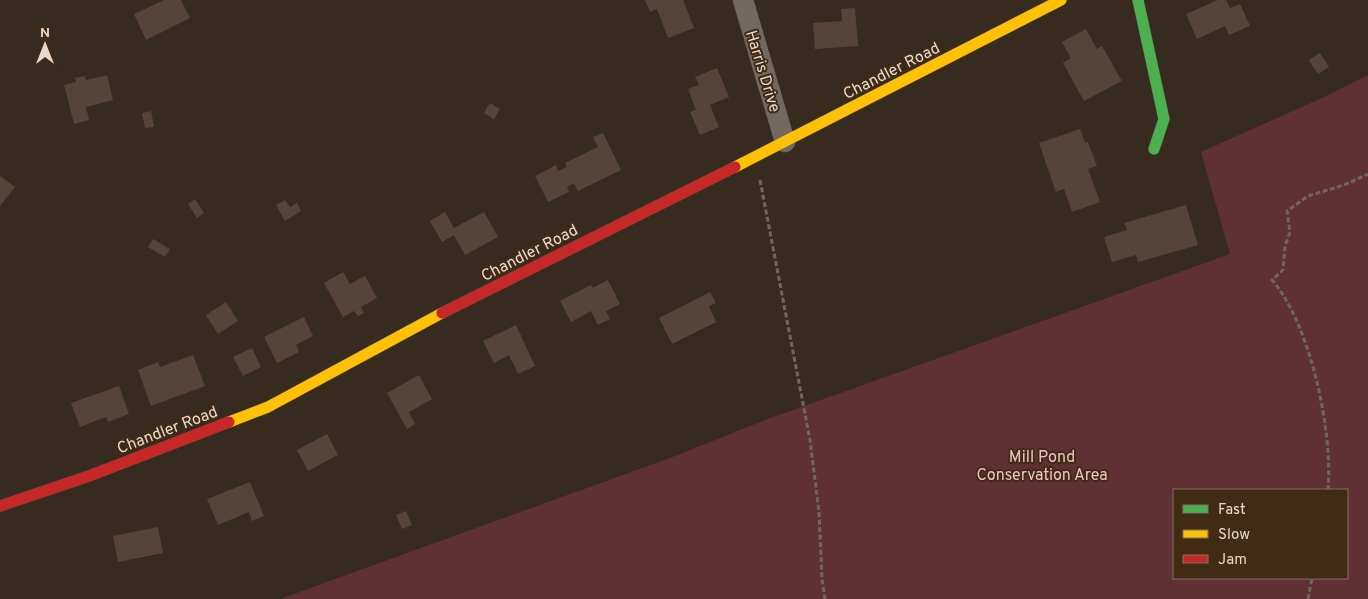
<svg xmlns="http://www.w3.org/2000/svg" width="1368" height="599" viewBox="0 0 1368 599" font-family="Overpass,sans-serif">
<rect width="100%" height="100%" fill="#372b1f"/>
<path fill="#5f3135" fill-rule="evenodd" d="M1368 75V599H280L670 458 765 420 1230 254 1201 152 1324 97ZM1174 490H1347V578H1174Z"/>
<g fill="#564438">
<polygon points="164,0 181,0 190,18 146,40 134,14"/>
<polygon points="645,0 683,0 694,28 668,38 657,9 650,12"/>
<polygon points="1218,0 1226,0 1230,8 1240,4 1250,26 1229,35 1225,26 1197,39 1186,14"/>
<polygon points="855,8 858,46 815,49 813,23 842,21 841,9"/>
<polygon points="1086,29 1097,49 1102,46 1122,81 1084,101 1063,63 1071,58 1062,42"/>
<polygon points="1320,53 1329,67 1318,74 1309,60"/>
<polygon points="717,68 729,97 710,105 719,127 700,135 690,112 696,110 688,89 699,85 695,77"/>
<polygon points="107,75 113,100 86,107 89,120 74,124 64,85 76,82 75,78 85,76 86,80"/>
<polygon points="490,103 500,109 494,119 484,113"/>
<polygon points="151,111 154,127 145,128 142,113"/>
<polygon points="1080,129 1085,143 1088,142 1097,166 1088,169 1100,202 1072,212 1064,189 1056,192 1039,143"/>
<polygon points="603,133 621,170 578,191 574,183 567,187 569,192 548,202 535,176 556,165 558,171 567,167 565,163 598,147 593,137"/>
<polygon points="0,176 15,187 0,206"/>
<polygon points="195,199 204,213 197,218 188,204"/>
<polygon points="285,200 290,207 297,203 301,211 285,221 276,205"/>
<polygon points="1186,205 1198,245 1138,262 1136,255 1112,262 1104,237 1127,230 1124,223"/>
<polygon points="445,212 454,228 484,212 498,237 465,255 454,235 442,242 430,221"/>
<polygon points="153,239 170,249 165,257 148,247"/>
<polygon points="343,272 350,284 365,276 377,298 361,307 364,313 358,316 354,311 343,317 324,283"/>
<polygon points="608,280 620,304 606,311 610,319 598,325 591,311 571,322 560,301 591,285 593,288"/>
<polygon points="710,292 716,303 709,306 716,322 672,344 659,318"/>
<polygon points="226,302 238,321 218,334 206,315"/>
<polygon points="304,317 313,336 296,345 299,352 277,363 264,337"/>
<polygon points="516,325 535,366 518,374 509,355 494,363 483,341"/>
<polygon points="252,348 261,367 243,376 233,357"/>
<polygon points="193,355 205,386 151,406 138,370 158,362 160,367"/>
<polygon points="419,375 432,399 409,412 415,424 407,429 387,393"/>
<polygon points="119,386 129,414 108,422 106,417 80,427 71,403"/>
<polygon points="327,434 338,455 308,471 297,450"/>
<polygon points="250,482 264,516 252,521 249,512 218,525 207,499"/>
<polygon points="406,511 412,525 402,529 396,515"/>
<polygon points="158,527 163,553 118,562 113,536"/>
</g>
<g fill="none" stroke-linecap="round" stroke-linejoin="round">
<defs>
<polyline id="street" points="743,0 785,142"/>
<polyline id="fast" points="1138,0 1164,119 1154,149"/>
<g id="slow">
<polyline points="735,167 1061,0"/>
<polyline points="229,422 268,407 442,313"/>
</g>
<g id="jam">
<polyline points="442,313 735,167"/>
<polyline points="0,506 89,476 229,422"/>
</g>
</defs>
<use href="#street" stroke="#51473d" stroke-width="21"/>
<use href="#fast" stroke="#51473d" stroke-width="12"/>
<use href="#slow" stroke="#51473d" stroke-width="12"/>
<use href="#jam" stroke="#51473d" stroke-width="12"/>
<g stroke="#6f665e" stroke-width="3" stroke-dasharray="5 2.5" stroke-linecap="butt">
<polyline points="760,180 810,440 819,512 822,579 825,599"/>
<path d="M1328 490C1333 432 1311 325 1272 280L1283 270 1285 246 1290 232 1287 211 1308 196 1344 185 1368 174"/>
<polyline points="1308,599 1312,578"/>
</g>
<use href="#street" stroke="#726a60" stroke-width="20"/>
<use href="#fast" stroke="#4caf50" stroke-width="11"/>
<use href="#slow" stroke="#ffc107" stroke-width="11"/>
<use href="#jam" stroke="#c62828" stroke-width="11"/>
</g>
<g text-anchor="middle" stroke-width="4" stroke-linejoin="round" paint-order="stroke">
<g font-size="16" fill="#e7d9cc" stroke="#412b15">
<text transform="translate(891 70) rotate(-27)" y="6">Chandler Road</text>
<text transform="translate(764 71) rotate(73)" y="6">Harris Drive</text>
<text transform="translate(529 252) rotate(-27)" y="6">Chandler Road</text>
<text transform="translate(167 429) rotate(-21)" y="6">Chandler Road</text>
</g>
<g font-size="16" fill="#f2c1c5" stroke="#412b15">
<text x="1042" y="462">Mill Pond<tspan x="1042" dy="18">Conservation Area</tspan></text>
</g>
</g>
<rect x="1173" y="489" width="175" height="90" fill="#412b15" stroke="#83715e"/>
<rect x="1183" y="505" width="25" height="8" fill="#4caf50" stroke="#83715e"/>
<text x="1218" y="514" font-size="15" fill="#e7d9cc">Fast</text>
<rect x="1183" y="530" width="25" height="8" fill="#ffc107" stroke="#83715e"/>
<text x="1218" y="539" font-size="15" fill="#e7d9cc">Slow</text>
<rect x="1183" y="555" width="25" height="8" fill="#c62828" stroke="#83715e"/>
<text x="1218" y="564" font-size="15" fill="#e7d9cc">Jam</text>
<g transform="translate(45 45)" stroke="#412b15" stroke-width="4" paint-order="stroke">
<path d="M0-4L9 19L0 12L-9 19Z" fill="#e7d9cc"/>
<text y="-8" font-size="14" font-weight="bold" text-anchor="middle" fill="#e7d9cc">N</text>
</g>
</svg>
